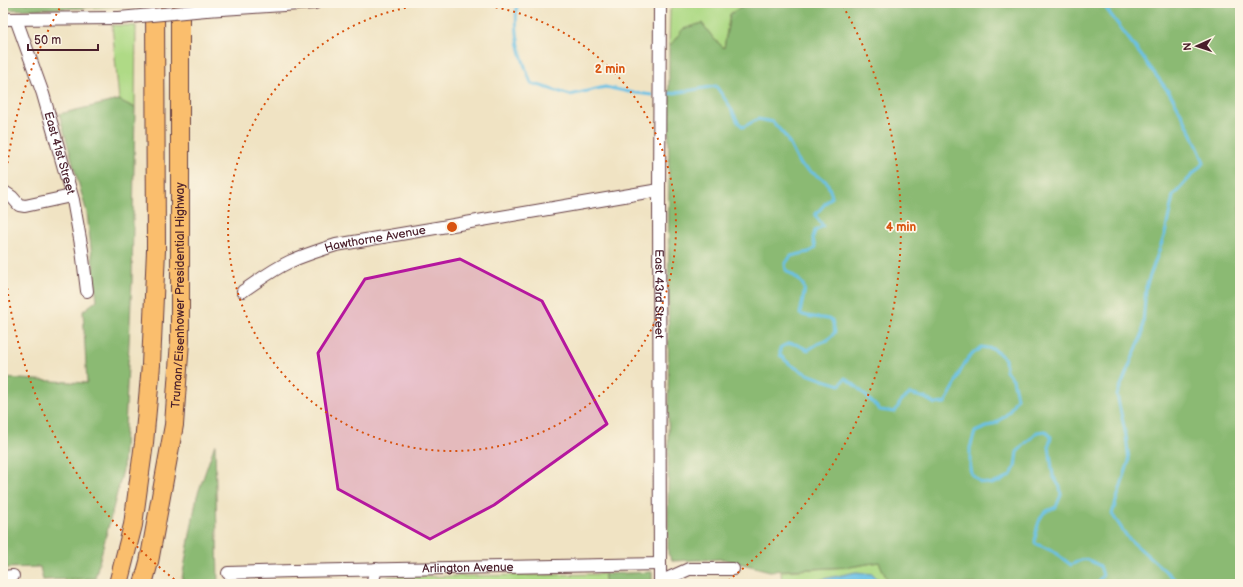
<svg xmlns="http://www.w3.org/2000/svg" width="1243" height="587" viewBox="0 0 1243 587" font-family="'Balsamiq Sans',sans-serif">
<rect width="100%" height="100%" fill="#fcf5e5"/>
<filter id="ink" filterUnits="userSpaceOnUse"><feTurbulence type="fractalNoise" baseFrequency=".025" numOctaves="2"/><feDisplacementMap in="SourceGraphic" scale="8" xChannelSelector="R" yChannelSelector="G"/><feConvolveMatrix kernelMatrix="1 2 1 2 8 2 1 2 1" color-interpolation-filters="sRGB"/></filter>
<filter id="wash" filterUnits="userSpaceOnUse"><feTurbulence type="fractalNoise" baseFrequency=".012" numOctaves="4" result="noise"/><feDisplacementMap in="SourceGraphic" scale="16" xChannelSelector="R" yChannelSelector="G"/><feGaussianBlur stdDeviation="0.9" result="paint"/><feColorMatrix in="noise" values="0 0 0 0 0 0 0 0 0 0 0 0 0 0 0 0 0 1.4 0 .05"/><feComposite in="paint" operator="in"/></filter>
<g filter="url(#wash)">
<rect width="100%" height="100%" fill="#f0e3c3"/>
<g fill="#afda86" stroke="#7c7c58">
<polygon points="85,3 143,3 143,5 85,8"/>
<polygon points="674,3 747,3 730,14 724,48 714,39 702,23 669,47 670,10"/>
<polygon points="112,25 136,26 135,108 119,100"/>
<polygon points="879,562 889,584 782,584 781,571 850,567"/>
<polygon points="605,574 605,584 388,584 388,577"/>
<polygon points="95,578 103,584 64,584 65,579"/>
</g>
<g fill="#8bba73" stroke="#6a6c4f">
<polygon points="3,3 85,3 85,8 3,10"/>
<polygon points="747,3 1240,3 1240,584 889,584 879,562 850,567 770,571 723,559 673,561 668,554 669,47 683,29 702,23 714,39 724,48 730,14"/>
<polygon points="119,100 135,108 132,281 123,470 95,578 43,580 40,567 3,568 3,378 87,383 83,311 97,300 87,213 59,114"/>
<polygon points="215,444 218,584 181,584 197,496"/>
<polygon points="652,572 652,584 605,584 605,574"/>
</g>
<polygon fill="#69c1e6" stroke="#5a7088" points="856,572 873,574 879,581 879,584 809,584 809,582"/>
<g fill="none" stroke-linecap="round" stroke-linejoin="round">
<g stroke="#69c1e6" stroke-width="3">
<path d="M517 3C514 34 520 55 531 83L570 95 605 87 629 92 652 95"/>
<polyline points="1102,3 1173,98 1192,134 1204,162 1173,196 1165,234 1146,287 1142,335 1117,395 1126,436 1129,461 1112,514 1128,538 1180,584"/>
<path d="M666 94 681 92 716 86 729 105 738 122 743 127 758 119 773 122 786 137 800 165 827 182 832 196 815 215 823 226 815 231 813 238 815 248 809 252 791 256 785 264 786 270C812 288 804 287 800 314 810 318 822 317 832 320L835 332 828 340 819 343 808 350C797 344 791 340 780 348V355C795 372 818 378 840 385L845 378 857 387 880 410 895 412 901 401 910 394 925 398 935 404 945 403 953 389 960 372 968 358 981 347 994 349 1005 359 1006 371 1013 379 1017 398 1008 413 998 422 975 432 970 448V468L971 474 980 482 991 484 1001 481 1011 475 1015 467 1017 452 1037 432 1046 431 1051 437 1049 446 1053 476 1060 487 1061 495 1056 507C1053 509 1047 510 1044 513 1038 519 1035 535 1035 543L1054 552 1071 565C1085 557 1086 558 1100 566L1103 575 1096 584"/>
</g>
</g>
</g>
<g filter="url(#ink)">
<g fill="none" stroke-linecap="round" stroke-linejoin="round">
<defs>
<g id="minor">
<path id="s1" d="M660 3 659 190 660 584"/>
<polyline points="206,10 315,3"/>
<polyline points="3,19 119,18"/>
<path id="s2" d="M16 19 43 94 73 200 82 250 87 291"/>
<polyline points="3,191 12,197 19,205 25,206 71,196"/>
<path id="s3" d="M243 291C258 281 272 270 289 262 304 255 320 250 336 245L659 190"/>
<path id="s4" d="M228 573 293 571 660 564"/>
<polyline points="3,577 13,576"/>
<polyline points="660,582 689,569 733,569"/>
<polyline points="372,584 376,569"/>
</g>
<g id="highway">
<polyline points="118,584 133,525 144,443 151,365 156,250 155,3"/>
<path id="s5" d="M143 584 149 562 174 425 180 341V3"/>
</g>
</defs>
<use href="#minor" stroke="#633c42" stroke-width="14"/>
<use href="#highway" stroke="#633c42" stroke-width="20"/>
<use href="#minor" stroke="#fff" stroke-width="12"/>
<use href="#highway" stroke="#fabe6d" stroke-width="18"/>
<defs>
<polyline id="minor-bridge" points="119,18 206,10"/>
</defs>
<use href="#minor-bridge" stroke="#633c42" stroke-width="14" stroke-linecap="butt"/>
<use href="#minor-bridge" stroke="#fff" stroke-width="12"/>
</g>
</g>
<path fill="#b5179e" fill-opacity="0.2" stroke="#b5179e" stroke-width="3" stroke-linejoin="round" d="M460 259 542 301 607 424 494 505 430 539 338 489 318 353 365 279Z"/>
<g fill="none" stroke="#d8530f" stroke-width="2" stroke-dasharray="2 4">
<path d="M454 3A224 224 0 1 1 450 3"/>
<path d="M179 583A449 449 0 0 1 3 231M3 223A449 449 0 0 1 61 6M843 6A449 449 0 0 1 725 583"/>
</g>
<g text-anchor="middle" stroke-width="3.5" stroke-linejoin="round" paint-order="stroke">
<g font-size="12" fill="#4a1f2b" stroke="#fcf5e5">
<text dy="4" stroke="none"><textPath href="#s2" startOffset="141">East 41st Street</textPath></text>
<text dy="4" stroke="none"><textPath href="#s3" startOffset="144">Hawthorne Avenue</textPath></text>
<text dy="4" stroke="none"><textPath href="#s1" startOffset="291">East 43rd Street</textPath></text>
<text dy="4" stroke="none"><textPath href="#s5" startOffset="292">Truman/Eisenhower Presidential Highway</textPath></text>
<text dy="4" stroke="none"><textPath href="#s4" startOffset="240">Arlington Avenue</textPath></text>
</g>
</g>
<circle cx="452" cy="227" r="6" fill="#d8530f" stroke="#fcf5e5" stroke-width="2"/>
<g font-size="12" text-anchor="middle" font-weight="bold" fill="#d8530f" stroke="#fcf5e5" stroke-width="3.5" stroke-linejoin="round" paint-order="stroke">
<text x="610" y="73">2 min</text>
<text x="901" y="231">4 min</text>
</g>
<rect width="1243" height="587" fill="none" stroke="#fcf5e5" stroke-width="16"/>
<g transform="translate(1197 46) rotate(267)" stroke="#fcf5e5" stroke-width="3" paint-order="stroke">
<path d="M0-3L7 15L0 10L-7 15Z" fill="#4a1f2b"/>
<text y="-6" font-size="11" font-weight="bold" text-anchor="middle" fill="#4a1f2b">N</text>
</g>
<path d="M28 44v6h70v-6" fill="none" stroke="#4a1f2b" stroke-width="2"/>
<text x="34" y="44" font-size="12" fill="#4a1f2b" stroke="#fcf5e5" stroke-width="3" paint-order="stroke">50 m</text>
</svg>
